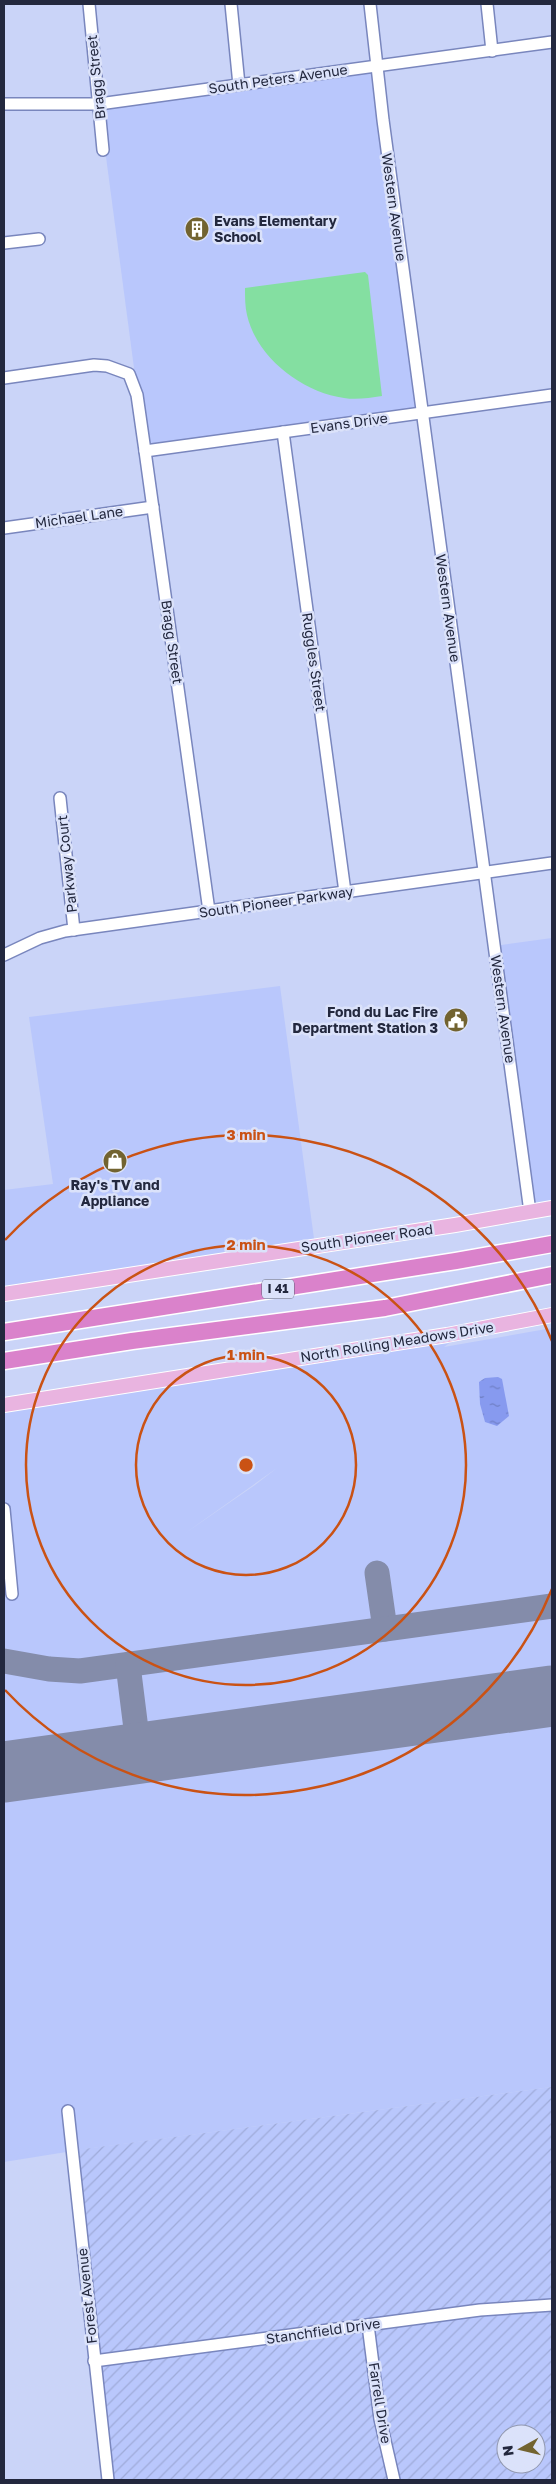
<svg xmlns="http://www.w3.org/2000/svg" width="556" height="2484" viewBox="0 0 556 2484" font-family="'Golos Text',sans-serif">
<defs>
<pattern id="industrial-furrows" width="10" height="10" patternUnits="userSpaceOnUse" patternTransform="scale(1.25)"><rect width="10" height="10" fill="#b9c7fc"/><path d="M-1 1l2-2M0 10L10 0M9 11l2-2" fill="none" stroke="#9fabd9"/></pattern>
<pattern id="water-ripples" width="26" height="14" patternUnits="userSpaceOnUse" patternTransform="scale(1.25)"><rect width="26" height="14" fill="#879aef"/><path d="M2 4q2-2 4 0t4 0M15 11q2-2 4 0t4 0" fill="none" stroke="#6e7ec3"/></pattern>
</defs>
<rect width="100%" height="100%" fill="#cad4f8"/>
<g fill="#b9c7fc" fill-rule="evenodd">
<polygon points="377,66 422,413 145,451 99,104"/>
<polygon points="552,938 552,1208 530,1212 494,946"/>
<polygon points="280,986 315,1246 4,1294 4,1190 53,1184 29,1017"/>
<path d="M552 1328V2087L85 2149 4 2162V1405L464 1332 444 1347ZM277 1468 255 1485 184 1534Z"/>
</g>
<path fill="url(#industrial-furrows)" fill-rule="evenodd" d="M552 2087V2480H113L76 2150ZM506 2434H536V2464H506Z"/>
<path fill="#84dfa1" d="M365 272 368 275 382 396C369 398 356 400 344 398 302 392 257 358 247 315 245 307 245 297 245 288Z"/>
<polygon fill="url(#water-ripples)" points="498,1377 502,1379 509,1416 497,1426 485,1422 480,1404 479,1382 485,1378"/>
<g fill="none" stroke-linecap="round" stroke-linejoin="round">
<g stroke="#848caa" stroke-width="25">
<polyline points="377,1573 385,1629"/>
<polyline points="4,1661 49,1669 80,1671 552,1606"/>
<polyline points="128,1665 139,1753"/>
</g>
<polyline stroke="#848caa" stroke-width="61" points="4,1772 552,1696"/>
<defs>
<g id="minor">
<polyline points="89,4 103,150"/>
<polyline points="231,4 239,85"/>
<polyline points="370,4 383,120 530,1212"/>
<polyline points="487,4 492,51"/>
<polyline points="4,104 99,104 552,42"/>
<polyline points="4,243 39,239"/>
<polyline points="4,378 94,365 107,366 129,374 137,395 145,451 209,911"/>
<polyline points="283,432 345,892"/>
<polyline points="145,451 552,395"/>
<polyline points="4,528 153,507"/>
<polyline points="60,798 74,930"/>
<polyline points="4,955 40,938 65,931 552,863"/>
<polyline points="4,1509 12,1594"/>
<polyline points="68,2111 108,2480"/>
<polyline points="368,2325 380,2419 394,2480"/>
<polyline points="94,2361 480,2310 552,2305"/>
</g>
<g id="major">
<polyline points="4,1294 455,1225 552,1208"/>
<polyline points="4,1405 447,1335 552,1315"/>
</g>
<g id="highway">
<polyline points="4,1332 456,1261 552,1244"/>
<polyline points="4,1361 132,1341 385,1308 552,1275"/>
</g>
</defs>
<use href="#minor" stroke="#7986bd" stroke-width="14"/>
<use href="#major" stroke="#fff" stroke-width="16"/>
<use href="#highway" stroke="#fff" stroke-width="19"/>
<use href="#minor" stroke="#fff" stroke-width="11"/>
<use href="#major" stroke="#e9b4e0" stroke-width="14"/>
<use href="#highway" stroke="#da82cb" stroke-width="16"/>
</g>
<g fill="none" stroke="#ca5214" stroke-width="2.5">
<circle cx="246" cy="1465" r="110"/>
<circle cx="246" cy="1465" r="220"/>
<path d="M552 1589A330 330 0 0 1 5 1690M5 1240A330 330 0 0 1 552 1341"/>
</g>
<defs>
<symbol id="building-disc" viewBox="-11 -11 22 22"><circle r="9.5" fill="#726330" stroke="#dbe2fa"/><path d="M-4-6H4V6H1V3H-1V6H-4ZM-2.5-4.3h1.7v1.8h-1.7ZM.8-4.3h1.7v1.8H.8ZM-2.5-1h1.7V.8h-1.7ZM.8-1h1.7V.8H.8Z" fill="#fff"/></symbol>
<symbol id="civic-disc" viewBox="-11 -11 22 22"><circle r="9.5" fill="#726330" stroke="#dbe2fa"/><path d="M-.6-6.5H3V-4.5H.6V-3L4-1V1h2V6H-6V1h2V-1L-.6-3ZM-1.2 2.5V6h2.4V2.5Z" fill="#fff"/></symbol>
<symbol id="shop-disc" viewBox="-11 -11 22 22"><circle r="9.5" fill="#726330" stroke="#dbe2fa"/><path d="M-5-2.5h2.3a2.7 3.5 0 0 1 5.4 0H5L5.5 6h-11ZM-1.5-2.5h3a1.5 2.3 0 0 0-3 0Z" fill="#fff"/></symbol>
</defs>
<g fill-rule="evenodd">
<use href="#building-disc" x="183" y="215" width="28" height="28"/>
<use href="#civic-disc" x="442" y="1006" width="28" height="28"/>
<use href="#shop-disc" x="101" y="1147" width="28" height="28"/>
</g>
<g text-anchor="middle" stroke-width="5" stroke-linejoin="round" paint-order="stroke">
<rect fill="#dbe2fa" stroke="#5a6076" stroke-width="1" x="262" y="1279.5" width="32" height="19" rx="4"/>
<g font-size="12" font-weight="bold" fill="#23283e">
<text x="278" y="1293">I 41</text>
</g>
<g font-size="14" fill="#23283e" stroke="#dbe2fa">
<text transform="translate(96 77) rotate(-96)" y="5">Bragg Street</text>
<text transform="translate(278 79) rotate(-8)" y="5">South Peters Avenue</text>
<text transform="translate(394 207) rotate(82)" y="5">Western Avenue</text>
<text transform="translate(349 423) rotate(-8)" y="5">Evans Drive</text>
<text transform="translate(79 517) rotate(-8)" y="5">Michael Lane</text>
<text transform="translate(448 608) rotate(82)" y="5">Western Avenue</text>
<text transform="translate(172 642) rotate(82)" y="5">Bragg Street</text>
<text transform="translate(314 662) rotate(82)" y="5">Ruggles Street</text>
<text transform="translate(67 864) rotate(-96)" y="5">Parkway Court</text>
<text transform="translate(276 902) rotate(-8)" y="5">South Pioneer Parkway</text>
<text transform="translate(503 1009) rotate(82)" y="5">Western Avenue</text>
<text transform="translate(367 1238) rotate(-8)" y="5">South Pioneer Road</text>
<text transform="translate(397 1342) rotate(-9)" y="5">North Rolling Meadows Drive</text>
<text transform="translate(87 2296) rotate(-96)" y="5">Forest Avenue</text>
<text transform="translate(323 2331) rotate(-8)" y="5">Stanchfield Drive</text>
<text transform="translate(380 2403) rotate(81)" y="5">Farrell Drive</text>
</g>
<g font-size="14" font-weight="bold" fill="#23283e" stroke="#dbe2fa" text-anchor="start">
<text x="214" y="226">Evans Elementary<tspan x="214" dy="16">School</tspan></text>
<text x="438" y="1017" text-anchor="end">Fond du Lac Fire<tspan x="438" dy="16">Department Station 3</tspan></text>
<text x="115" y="1190" text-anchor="middle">Ray's TV and<tspan x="115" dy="16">Appliance</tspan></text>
</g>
</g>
<circle cx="246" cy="1465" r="8" fill="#ca5214" stroke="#dbe2fa" stroke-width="2.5"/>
<g font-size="15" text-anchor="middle" font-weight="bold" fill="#ca5214" stroke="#dbe2fa" stroke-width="5" stroke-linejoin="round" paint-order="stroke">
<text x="246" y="1140">3 min</text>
<text x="246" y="1250">2 min</text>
<text x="246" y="1360">1 min</text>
</g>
<rect width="556" height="2484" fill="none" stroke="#23283e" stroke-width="10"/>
<g transform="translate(521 2449) rotate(262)"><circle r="24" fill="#dbe2fa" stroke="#9198af"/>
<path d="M0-4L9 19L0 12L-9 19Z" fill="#726330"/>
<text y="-8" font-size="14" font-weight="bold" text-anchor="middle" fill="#23283e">N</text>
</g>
</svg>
